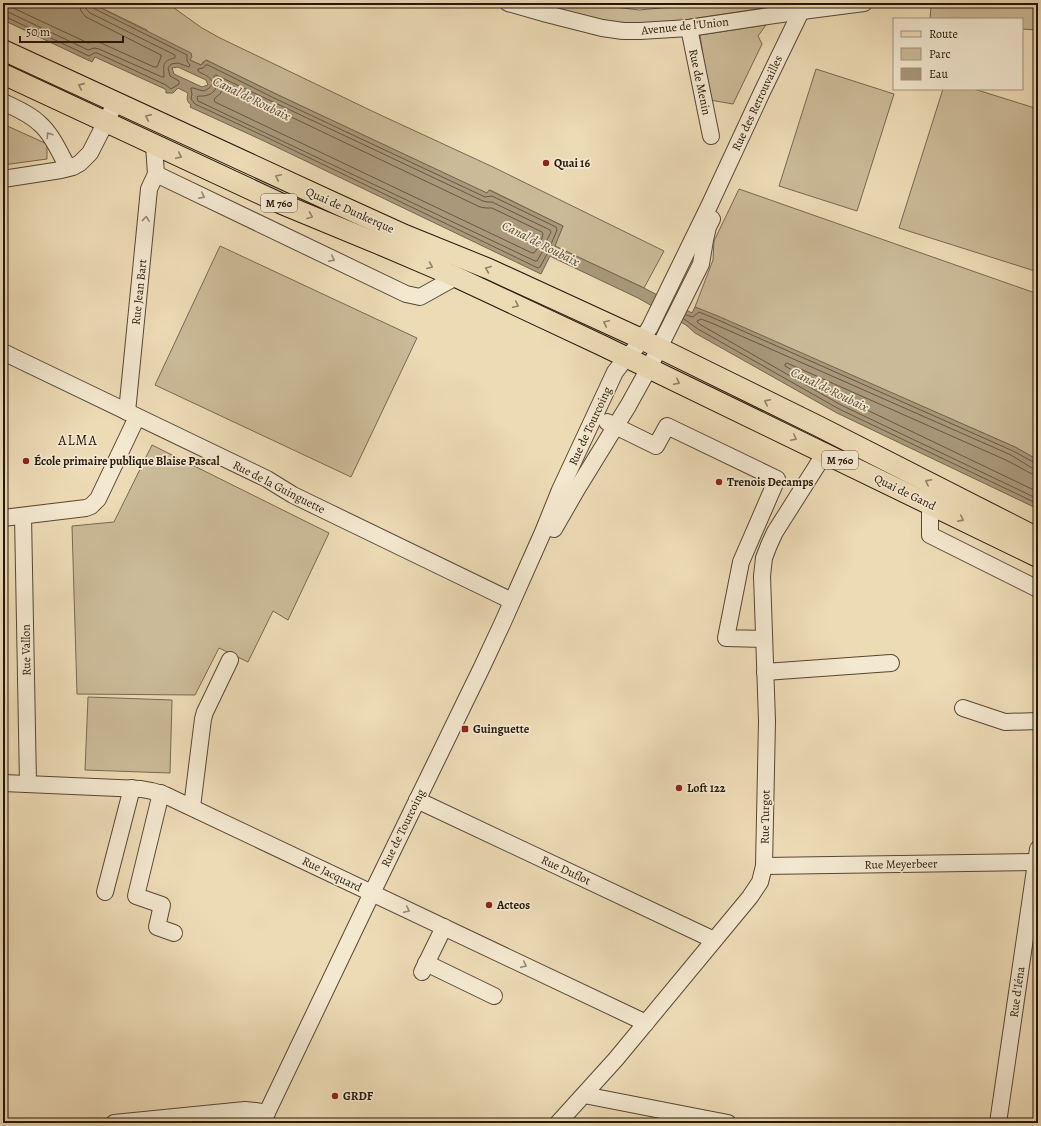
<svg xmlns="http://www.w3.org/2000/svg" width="1041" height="1126" viewBox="0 0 1041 1126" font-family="Alegreya,serif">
<rect width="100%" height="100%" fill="#eddbb6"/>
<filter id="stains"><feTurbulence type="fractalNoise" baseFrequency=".005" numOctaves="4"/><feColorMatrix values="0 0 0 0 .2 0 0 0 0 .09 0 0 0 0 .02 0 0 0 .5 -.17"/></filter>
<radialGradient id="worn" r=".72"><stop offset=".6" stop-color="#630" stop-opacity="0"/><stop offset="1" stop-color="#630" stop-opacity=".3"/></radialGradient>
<g fill="#cbba98" stroke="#786850">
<polygon points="91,3 167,3 202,28 220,38 374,112 493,167 664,251 644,288 554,246 563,226 490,190 488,194 276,94 206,60 203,62 201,65 190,60 147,31 147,30"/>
<polygon points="536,3 583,3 639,10 682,6 709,3 776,3 773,7 656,24 611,23"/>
<polygon points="981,4 1038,7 1038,30 1022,29 1022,19 930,19 931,7"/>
<polygon points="766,25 758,36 762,44 733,104 710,100 700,35"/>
<polygon points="816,69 894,94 857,211 779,186"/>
<polygon points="943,89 974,89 1038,109 1038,272 899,228"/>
<polygon points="3,124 47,144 47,159 3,165"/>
<polygon points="739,189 1038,294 1038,460 1015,447 695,307 713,260 714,241"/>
<polygon points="220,246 417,338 351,477 155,385"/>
<polygon points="152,445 329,533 288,620 273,611 248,662 219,648 195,695 77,694 72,526 114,522"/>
<polygon points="88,697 172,700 170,773 85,770"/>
</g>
<path fill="#a9987a" stroke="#74644c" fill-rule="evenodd" d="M3 3H91L191 53 192 57 190 60 201 65 206 60 276 94 487 193 489 190 563 226 555 246 644 288 692 313 695 307 718 316 1015 447 1038 460V509L837 413 695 333 686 325 638 298 558 260 550 256 541 274 264 141 190 107 191 105C186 101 187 98 188 93L178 88 173 93H166V90L165 89 95 57 92 62 3 20ZM178 67 206 80 208 85 202 87 174 74 172 68Z"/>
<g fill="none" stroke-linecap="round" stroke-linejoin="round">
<g stroke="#675740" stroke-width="1">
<polyline points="3,5 11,7 88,43 95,42 101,43 154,67 157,67 161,57 161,55 86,17 81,11 79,3"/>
<path d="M3 11 8 12 88 50 94 48 99 49 162 77H164C164 66 161 61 175 58V55L90 13 86 9 85 3"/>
<polyline points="3,16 6,17 89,56 94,53 97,53 166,85 171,89 179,84 179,81 170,76 168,68 171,64 178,63 189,67 190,65 187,61 187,55 93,8 91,6 90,3"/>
<path d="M206 65H208L274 98 485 197 492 196 556 227 557 230 551 244 553 251 547 254 540 267 538 268 266 137 195 104 191 99 192 94 191 90V88H193L203 91C210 89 217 83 207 76 204 74 200 73 198 71V69L203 68Z"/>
<path d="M216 75 483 201 487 202H492L550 230 551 232 546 242V248L542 252 537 261H535L198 101 197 98 198 96C210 97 221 91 214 77Z"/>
<polygon points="224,85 480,207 486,208 492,208 542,232 543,234 540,245 534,253 532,253 215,102 214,99 220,94"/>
<polyline points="686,315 693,317 699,312 716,319 1013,451 1035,463 1038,464"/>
<polyline points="684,319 698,329 839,409 1038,504"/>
<polyline points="1038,469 1032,468 1011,455 714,324 701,319 697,321 697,322 701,325 841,405 1038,499"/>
<polyline points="1038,475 1030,473 1008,461 787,363 785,364 785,366 844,399 1038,492"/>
</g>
<defs>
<g id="minor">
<polyline points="508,3 547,14 602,28 623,31 640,31 689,28 802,11 864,3"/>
<polyline points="689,28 711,136"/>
<path d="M3 102C15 108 29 113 39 123 52 134 60 153 68 168"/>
<polyline points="154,145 156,174 406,294 420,297 456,277"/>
<polyline points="3,179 61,170 73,167 80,163 90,153 116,102"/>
<polyline points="3,352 267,479 293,495 326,511 512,601"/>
<polyline points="127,412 149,189 156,174"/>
<polyline points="607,422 656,446 667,426 777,479 741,562 726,638 764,639"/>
<polyline points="930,504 930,535 1038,589"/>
<polyline points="23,516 28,784"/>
<polyline points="3,518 86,508 91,506 98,499 137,417"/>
<polyline points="554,529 577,489 628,406 649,368 701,264 705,240 708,227 712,219"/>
<polyline points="765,672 891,663"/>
<polyline points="963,708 1005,722 1038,721"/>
<polyline points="3,783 141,789 152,791 165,795 646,1023"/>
<polyline points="161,793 136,896 162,905 157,927 174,933"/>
<polyline points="417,800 714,940"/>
<polyline points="192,807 203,719 205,712 230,660"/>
<polyline points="764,866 1038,862"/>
<polyline points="105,892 132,788"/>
<polyline points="426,963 494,996"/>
<polyline points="422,972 444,927"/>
<polyline points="584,1095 728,1123"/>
<polyline points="114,1123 245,1110 255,1111 267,1113"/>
<polyline points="262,1123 372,893 482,667 503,622 543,532 560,490 615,372 622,363 639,344 650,327 710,204 762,92 805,3"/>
<polyline points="558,1123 616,1059 750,897 760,882 764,866 767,721 762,576 764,558 769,545 775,532 825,453"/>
<polyline points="998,1123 1038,849"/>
</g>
<g id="major">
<polyline points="3,50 339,205 405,235 489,269 635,336 820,427 1038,538"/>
<polyline points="3,74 282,204 386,247 456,277 601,345 1038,557"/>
</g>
</defs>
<use href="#minor" stroke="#574733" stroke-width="18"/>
<use href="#major" stroke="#251607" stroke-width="22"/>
<use href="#minor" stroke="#f3e8d0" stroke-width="16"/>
<use href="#major" stroke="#eddbb6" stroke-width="20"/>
</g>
<defs><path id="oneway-chevron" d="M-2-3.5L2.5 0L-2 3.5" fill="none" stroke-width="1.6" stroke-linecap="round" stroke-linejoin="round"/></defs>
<g stroke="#938267">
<use href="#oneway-chevron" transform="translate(81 86) rotate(-156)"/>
<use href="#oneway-chevron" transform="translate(148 117) rotate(-155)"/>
<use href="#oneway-chevron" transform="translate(179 156) rotate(25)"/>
<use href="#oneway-chevron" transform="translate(278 177) rotate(-155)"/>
<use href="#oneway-chevron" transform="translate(310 216) rotate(22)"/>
<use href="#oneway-chevron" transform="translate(430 266) rotate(23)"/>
<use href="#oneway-chevron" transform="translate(488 269) rotate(-157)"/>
<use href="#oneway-chevron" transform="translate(516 305) rotate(25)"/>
<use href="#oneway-chevron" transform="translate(606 323) rotate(-155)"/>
<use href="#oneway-chevron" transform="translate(677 382) rotate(26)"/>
<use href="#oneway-chevron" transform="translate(767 402) rotate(-154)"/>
<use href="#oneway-chevron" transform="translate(794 438) rotate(26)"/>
<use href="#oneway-chevron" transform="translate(928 482) rotate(-153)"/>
<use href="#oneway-chevron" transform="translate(961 519) rotate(26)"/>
</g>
<g stroke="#968a76">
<use href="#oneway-chevron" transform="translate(49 135) rotate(-123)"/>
<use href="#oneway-chevron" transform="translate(202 196) rotate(26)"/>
<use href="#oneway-chevron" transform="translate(146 219) rotate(-84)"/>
<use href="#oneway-chevron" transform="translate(332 259) rotate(26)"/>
<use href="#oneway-chevron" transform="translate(407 910) rotate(25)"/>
<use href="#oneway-chevron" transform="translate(524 965) rotate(25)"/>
</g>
<g fill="#8f2418" stroke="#f3e8d0" stroke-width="1.5">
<circle cx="546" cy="163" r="4"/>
<circle cx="26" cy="461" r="4"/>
<circle cx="719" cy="482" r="4"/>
<rect x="461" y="725" width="8" height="8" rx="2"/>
<circle cx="679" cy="788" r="4"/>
<circle cx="489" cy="905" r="4"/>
<circle cx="335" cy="1096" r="4"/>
</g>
<g text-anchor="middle" stroke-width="3.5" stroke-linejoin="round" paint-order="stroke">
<g fill="#f3e8d0" stroke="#635543" stroke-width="1">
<rect x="261" y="194" width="36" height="18" rx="3"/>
<rect x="822" y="451" width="36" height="18" rx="3"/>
</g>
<g font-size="11" font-weight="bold" fill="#251607">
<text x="279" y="207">M 760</text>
<text x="840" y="464">M 760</text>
</g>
<g font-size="12" fill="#251607" stroke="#f3e8d0">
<text transform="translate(685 26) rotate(-6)" y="4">Avenue de l'Union</text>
<text transform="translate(700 82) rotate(78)" y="4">Rue de Menin</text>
<text transform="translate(757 103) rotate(-65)" y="4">Rue des Retrouvailles</text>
<text transform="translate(350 210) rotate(24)" y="4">Quai de Dunkerque</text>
<text transform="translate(139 292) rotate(-84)" y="4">Rue Jean Bart</text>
<text transform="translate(590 426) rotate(-65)" y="4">Rue de Tourcoing</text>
<text transform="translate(279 487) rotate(27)" y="4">Rue de la Guinguette</text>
<text transform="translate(905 492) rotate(26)" y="4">Quai de Gand</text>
<text transform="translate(26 650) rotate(-91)" y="4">Rue Vallon</text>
<text transform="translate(765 817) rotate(-89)" y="4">Rue Turgot</text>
<text transform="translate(403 828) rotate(-64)" y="4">Rue de Tourcoing</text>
<text transform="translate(901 864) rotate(-1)" y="4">Rue Meyerbeer</text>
<text transform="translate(566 870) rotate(25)" y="4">Rue Duflot</text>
<text transform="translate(332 874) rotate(26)" y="4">Rue Jacquard</text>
<text transform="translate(1017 992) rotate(-82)" y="4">Rue d'Iéna</text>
</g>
<g font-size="12" font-weight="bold" fill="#251607" stroke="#f3e8d0" text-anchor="start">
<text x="554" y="167">Quai 16</text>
<text x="34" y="465">École primaire publique Blaise Pascal</text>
<text x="727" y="486">Trenois Decamps</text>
<text x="473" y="733">Guinguette</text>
<text x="687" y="792">Loft 122</text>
<text x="497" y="909">Acteos</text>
<text x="343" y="1100">GRDF</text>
</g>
<g font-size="13" font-style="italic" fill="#5a4a35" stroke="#f3e8d0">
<text transform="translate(252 98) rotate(26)" y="5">Canal de Roubaix</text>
<text transform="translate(541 243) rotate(27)" y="5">Canal de Roubaix</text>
<text transform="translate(830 389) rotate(26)" y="5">Canal de Roubaix</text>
</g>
<g font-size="14" letter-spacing="1" fill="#251607" stroke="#f3e8d0">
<text x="78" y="445">ALMA</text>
</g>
</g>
<rect width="1041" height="1126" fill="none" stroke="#eddbb6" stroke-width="16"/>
<rect x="4" y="4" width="1033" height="1118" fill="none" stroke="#251607" stroke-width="2"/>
<rect x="8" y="8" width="1025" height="1110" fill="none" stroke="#251607"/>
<rect x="893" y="18" width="130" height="72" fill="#f3e8d0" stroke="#a19480"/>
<rect x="901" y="31" width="20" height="6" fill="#eddbb6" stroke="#a19480"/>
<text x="929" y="38" font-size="12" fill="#251607">Route</text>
<rect x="901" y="48" width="20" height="12" fill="#cbba98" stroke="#a19480"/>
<text x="929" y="58" font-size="12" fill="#251607">Parc</text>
<rect x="901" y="68" width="20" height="12" fill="#a9987a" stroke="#a19480"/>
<text x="929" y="78" font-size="12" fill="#251607">Eau</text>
<path d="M20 36v6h103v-6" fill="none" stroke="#251607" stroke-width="2"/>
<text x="26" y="36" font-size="12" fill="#251607" stroke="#f3e8d0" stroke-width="3" paint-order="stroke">50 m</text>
<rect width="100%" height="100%" filter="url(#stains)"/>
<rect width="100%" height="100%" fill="url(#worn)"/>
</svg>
